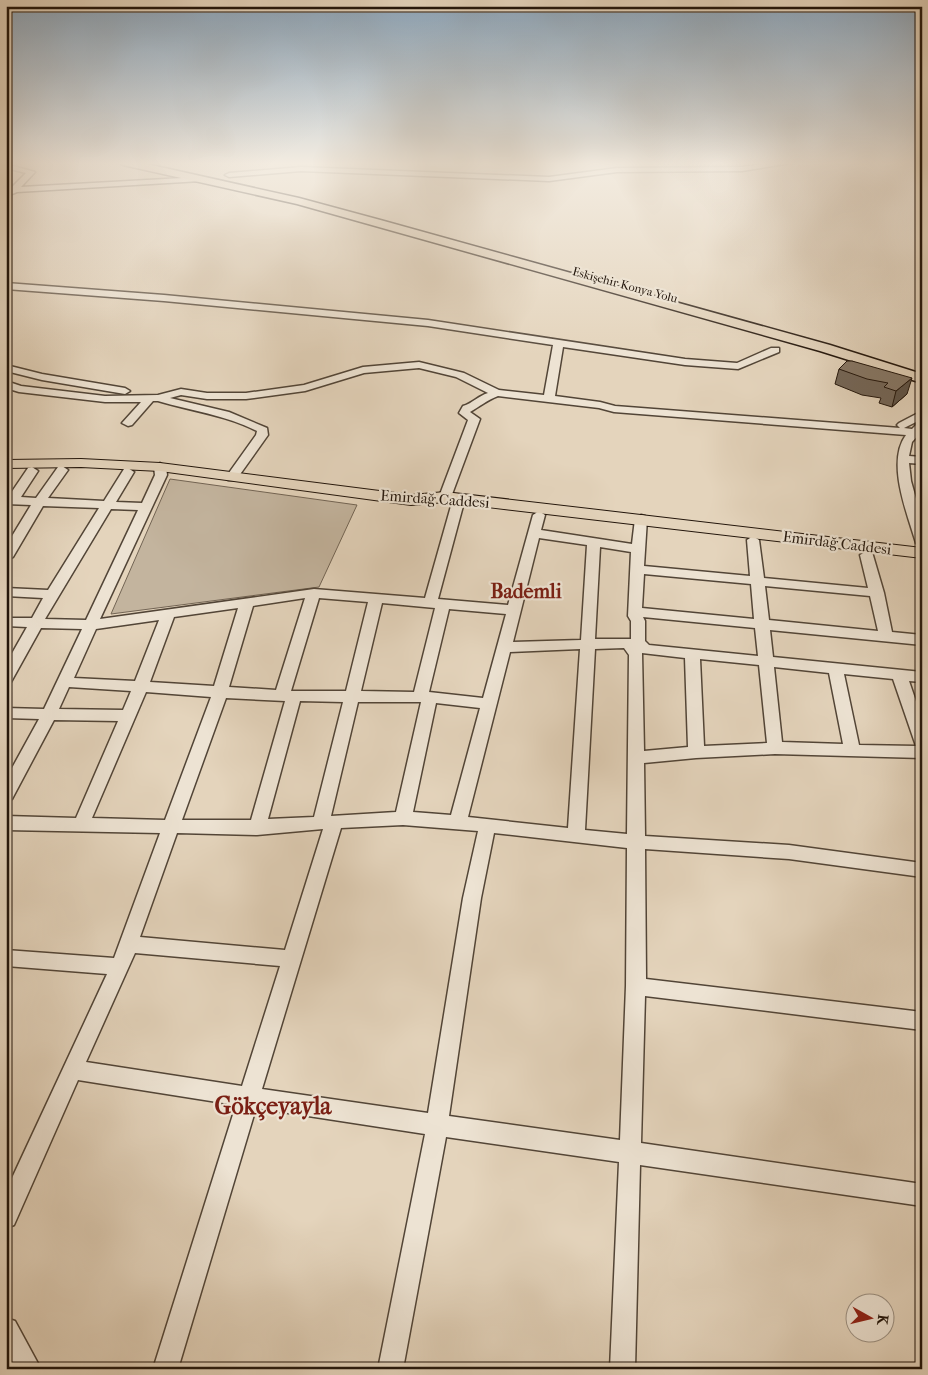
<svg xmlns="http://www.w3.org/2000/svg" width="928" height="1375" viewBox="0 0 928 1375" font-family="'IM FELL French Canon',serif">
<rect width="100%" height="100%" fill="#e4d4bc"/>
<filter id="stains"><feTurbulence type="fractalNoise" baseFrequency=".004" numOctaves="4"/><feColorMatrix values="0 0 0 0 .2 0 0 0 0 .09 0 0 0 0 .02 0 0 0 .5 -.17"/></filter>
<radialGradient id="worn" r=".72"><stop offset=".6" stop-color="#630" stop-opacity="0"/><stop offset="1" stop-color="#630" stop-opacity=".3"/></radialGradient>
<polygon fill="#c3b49e" stroke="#726454" points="170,479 357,505 319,587 111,614"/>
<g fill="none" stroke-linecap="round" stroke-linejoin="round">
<defs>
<g id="minor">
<polygon points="776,162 797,162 742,171 617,172 549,181 301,171 229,177 225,175 229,173 301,167 549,177 617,168 742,167"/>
<polygon points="6,164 35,172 21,187 201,177 205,179 201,181 17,192 12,194 6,192 6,188 12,187 26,173 6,168"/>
<path d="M6 283 164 295 428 320 685 359 737 363 771 348H779V352L738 369 685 365 563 347 555 396 600 402 615 406 900 428 897 425 899 423 922 411V419L904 428 912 429 916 425 922 424V431L912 442 909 456 922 457V464L909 463 911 481 922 520V547L916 543C907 513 886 462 906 435L614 412 599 408 498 396C487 400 479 407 470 412L480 419 451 497 445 501 441 500 439 497 468 420 459 413 463 406C473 403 478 396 488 393L456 377 419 368 364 373 305 391 246 399H207L181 395 170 398 229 412 267 428 268 435 236 480H228L226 477 256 435 257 431C226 415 191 411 158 401H153L132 425 128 426 122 423 141 402H105L19 392 6 388V381L21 386 105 396 158 395 181 389 207 393H246L304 385 363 367 419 362 464 373 499 390 544 395 553 345 428 326 164 301 6 289Z"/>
<polygon points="6,365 42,374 125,388 130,391 125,394 42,380 6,371"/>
<path d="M160 463 166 467 167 475 100 619 314 589 425 598 451 506 457 502 463 506 438 599 508 605 533 515 539 511 545 515 541 530 632 544 635 519 641 515 645 516 647 519 644 566 750 576 747 540 753 536 759 540 764 578 868 588 860 555 867 551 872 552 884 593 892 632 922 635V645L770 630 773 657 922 672V682L909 681 922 719V758L775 754 696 758 644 763 645 836 789 845 922 863V877L789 859 645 849 646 979 922 1012V1030L645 996 641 1143 922 1184V1206L640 1165 635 1369H610L619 1162 446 1137 403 1369H378L425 1134 256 1108 178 1369H153L236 1105 78 1080 14 1225 6 1228V1191L107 974 6 966V950L114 958 160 833 6 830V816L76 818 118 721 54 720 12 799 6 801V779L39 719 6 718V708L44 709 82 629 41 628 11 682 6 683V664L27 627 6 626V618H32L43 598 6 596V588L48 590 99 508 43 506 13 557 6 561V546L31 505 6 504V496H9L28 468 32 467 38 471 21 497 36 498 58 467 62 466 68 470 48 498 104 501 124 469 128 468 134 472 116 502 142 503 155 475 154 467ZM111 509 138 510 86 620 45 619ZM539 538 587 545 581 640 513 642ZM600 547 631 552 628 616 631 621V639H595ZM644 574 751 584 754 619 642 608ZM765 586 870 596 878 631 769 620ZM305 598 276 690 229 687 253 606ZM319 598 368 602 346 691H291ZM382 603 435 608 414 692 361 691ZM238 608 214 686 150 682 174 617ZM449 609 506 614 483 698 429 692ZM643 617 755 628 758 656 649 645 645 641V621ZM159 620 135 681 74 678 96 629ZM624 648 629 655 627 834 585 830 595 649ZM580 649 568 828 468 817 510 652ZM642 653 685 658 688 747 644 751ZM700 659 759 665 767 743 704 746ZM774 667 829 673 843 744 782 742ZM844 674 893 679 916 746 859 745ZM69 687 131 691 123 710 59 709ZM146 692 211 697 165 820 92 818ZM226 698 285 701 251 820H182ZM300 701 343 702 314 817 268 819ZM358 702H421L396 812 331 816ZM436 703 480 708 451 815 413 812ZM403 825 478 831 463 898 428 1113 262 1089 341 828ZM323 829 285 950 140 937 177 833 257 835ZM494 833 627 848 626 986 620 1140 449 1116 481 898ZM135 953 280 966 242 1086 86 1062Z"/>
<polygon points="6,1318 15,1321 41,1369 15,1369 6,1354"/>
</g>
<polygon id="major" points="81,459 160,463 411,495 445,492 922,548 922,558 445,502 411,505 160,471 81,467 6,468 6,460"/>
<polygon id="highway" points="118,162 138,162 299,198 384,221 830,345 922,374 922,383 820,351 297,204 123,165"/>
</defs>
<use href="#minor" stroke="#524537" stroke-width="3"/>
<use href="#major" stroke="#22150b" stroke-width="2"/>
<use href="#highway" stroke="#22150b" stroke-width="3"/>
<use href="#minor" fill="#ede3d3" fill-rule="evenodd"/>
<use href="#major" fill="#e4d4bc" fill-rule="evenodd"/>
<use href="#highway" fill="#e4d4bc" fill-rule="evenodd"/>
</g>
<polygon fill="#746759" stroke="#22150b" points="852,361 907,394 892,407 879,403 881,398 862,395 835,384 839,369"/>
<polygon fill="#5e5448" stroke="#22150b" points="912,378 907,394 892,407 896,391"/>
<polygon fill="#877867" stroke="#22150b" points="847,361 852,361 912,378 896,391 884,387 888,383 867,379 839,369"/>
<linearGradient id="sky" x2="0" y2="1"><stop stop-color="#8ca7be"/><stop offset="0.46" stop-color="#f3ece1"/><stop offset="1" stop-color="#f3ece1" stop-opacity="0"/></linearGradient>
<rect width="928" height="355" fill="url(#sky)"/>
<g text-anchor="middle" stroke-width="4.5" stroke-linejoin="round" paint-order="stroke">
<g font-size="12" fill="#22150b" stroke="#ede3d3">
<text transform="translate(625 285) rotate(15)" y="4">Eskişehir Konya Yolu</text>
</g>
<g font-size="15" fill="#22150b" stroke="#ede3d3">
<text transform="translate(435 499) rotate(4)" y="5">Emirdağ Caddesi</text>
<text transform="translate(837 543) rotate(7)" y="5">Emirdağ Caddesi</text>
</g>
<g font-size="20" font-weight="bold" fill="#7a1f14" stroke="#ede3d3">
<text x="526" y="598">Bademli</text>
</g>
<g font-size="24" font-weight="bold" fill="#7a1f14" stroke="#ede3d3">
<text x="273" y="1114">Gökçeyayla</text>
</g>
</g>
<rect width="928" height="1375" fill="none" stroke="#e4d4bc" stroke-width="25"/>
<rect x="8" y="8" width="913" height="1360" fill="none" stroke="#22150b" stroke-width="2.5"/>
<rect x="12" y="12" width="903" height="1350" fill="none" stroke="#22150b"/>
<g transform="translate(870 1318) rotate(98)"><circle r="24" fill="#ede3d3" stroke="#9c9183"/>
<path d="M0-4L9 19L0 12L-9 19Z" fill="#8f2418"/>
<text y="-8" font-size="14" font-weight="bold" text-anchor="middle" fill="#22150b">K</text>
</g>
<rect width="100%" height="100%" filter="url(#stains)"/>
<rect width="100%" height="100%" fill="url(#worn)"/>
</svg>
